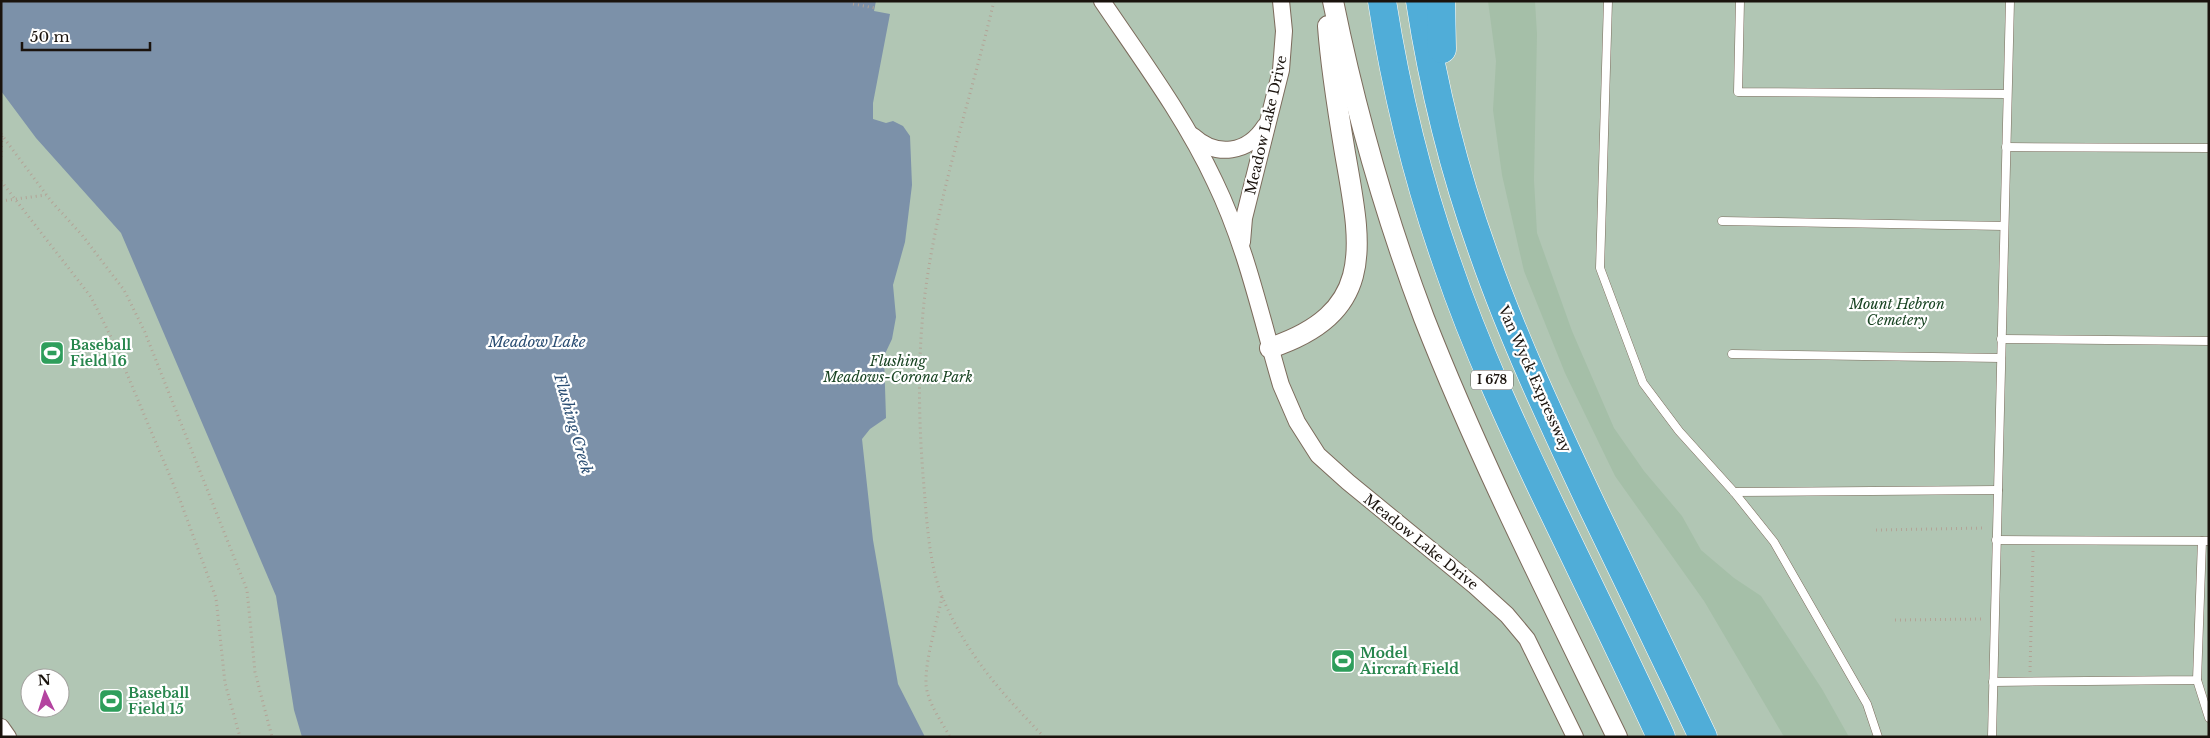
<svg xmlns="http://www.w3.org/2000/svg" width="2210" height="738" viewBox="0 0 2210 738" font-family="'Libre Baskerville',serif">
<rect width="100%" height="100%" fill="#f7e2d2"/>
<path fill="#b1c6b4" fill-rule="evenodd" d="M1 1H2209V737H1ZM30 678H60V708H30Z"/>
<polygon fill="#a5bfa8" points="1488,1 1535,1 1537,34 1534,180 1537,233 1572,331 1614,428 1644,471 1682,516 1701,550 1734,578 1761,596 1822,689 1849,737 1785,737 1783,735 1704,601 1615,476 1565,373 1524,271 1502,175 1493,110 1496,61"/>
<polygon fill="#7c91a9" points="1,1 876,1 874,11 890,14 873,103 873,119 886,123 893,121 903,126 910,136 912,185 905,242 893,285 896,317 892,339 884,356 886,418 870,429 862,439 873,540 898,684 925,737 302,737 294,710 276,596 121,233 36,138 1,91"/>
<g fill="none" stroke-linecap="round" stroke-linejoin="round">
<defs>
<g id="service">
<polyline points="1608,1 1600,268 1643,383 1679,431 1734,492 1774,542 1867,704 1878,737"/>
<polyline points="1740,1 1738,92 2007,94"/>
<polyline points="2006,147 2209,148"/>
<polyline points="1722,221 2004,226"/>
<polyline points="2001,339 2209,341"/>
<polyline points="1732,354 2001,358"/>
<polyline points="1734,492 1998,490"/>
<polyline points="1996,540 2209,541"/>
<polyline points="2197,680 2209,718"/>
<polyline points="1993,682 2197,680 2202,541"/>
<polyline points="1992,737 2010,1"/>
</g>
<g id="minor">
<path d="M1102 1C1142 60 1185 118 1215 182 1246 246 1261 317 1281 385L1297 422 1318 455 1348 482 1475 586 1507 615 1527 639 1575 737"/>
<path d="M1193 136C1217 158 1248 153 1265 126"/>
<polyline points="1242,242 1244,218 1281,70 1284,31 1281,1"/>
<polyline points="1,727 8,737"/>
</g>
<g id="tertiary">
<path d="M1333 1C1355 109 1385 215 1424 318 1480 461 1550 599 1617 737"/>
<path d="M1270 348C1378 312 1361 245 1345 153 1338 111 1331 69 1328 26"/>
</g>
<g id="motorway">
<path d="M1382 1C1396 90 1417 178 1447 263 1476 348 1514 430 1553 511 1589 586 1626 661 1661 737"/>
<path d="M1420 1C1433 86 1454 171 1483 252 1513 338 1552 421 1591 504 1628 581 1666 659 1703 737"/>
<polyline points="1441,1 1442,49"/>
</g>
</defs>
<use href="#service" stroke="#7c6b5c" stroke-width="9"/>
<use href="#minor" stroke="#7c6b5c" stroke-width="18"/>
<use href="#tertiary" stroke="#7c6b5c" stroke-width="22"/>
<use href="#motorway" stroke="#fff" stroke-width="29"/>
<g stroke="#b3a396" stroke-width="3" stroke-dasharray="1 4" stroke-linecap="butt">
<path d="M994 1C972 94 941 185 927 279 917 348 918 418 924 487 927 523 929 565 943 599 969 658 1001 692 1044 737"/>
<polyline points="853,4 875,8"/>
<polyline points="1,134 51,201 82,235 124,290 144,330 247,590 255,672 272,737"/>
<polyline points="1,157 2,135"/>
<polyline points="1,181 91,297 114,343 180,500 216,598 225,683 240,737"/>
<polyline points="1,201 46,195"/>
<polyline points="1876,530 1986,528"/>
<path d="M942 597C937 622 925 660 926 684 927 702 942 722 950 737"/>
<polyline points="1895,620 1984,619"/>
<polyline points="2030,672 2033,551"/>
</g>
<use href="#service" stroke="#fff" stroke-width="8"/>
<use href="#minor" stroke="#fff" stroke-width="16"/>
<use href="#tertiary" stroke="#fff" stroke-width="20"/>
<use href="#motorway" stroke="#50add8" stroke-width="28"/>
</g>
<defs>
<symbol id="stadium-square" viewBox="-11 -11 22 22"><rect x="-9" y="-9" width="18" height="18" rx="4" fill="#2e9e5b" stroke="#fff"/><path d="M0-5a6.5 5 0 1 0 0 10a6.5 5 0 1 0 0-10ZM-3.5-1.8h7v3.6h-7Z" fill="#fff"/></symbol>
</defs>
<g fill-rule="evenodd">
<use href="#stadium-square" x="38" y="339" width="28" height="28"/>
<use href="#stadium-square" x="1329" y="647" width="28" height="28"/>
<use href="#stadium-square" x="97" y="687" width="28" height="28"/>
</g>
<g text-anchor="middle" stroke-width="4.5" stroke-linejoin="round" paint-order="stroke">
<rect fill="#fff" stroke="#5f5a56" stroke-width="1" x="1471" y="370.5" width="42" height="19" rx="4"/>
<g font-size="12" font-weight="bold" fill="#1a130d">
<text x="1492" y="384">I 678</text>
</g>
<g font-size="14" fill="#1a130d" stroke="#fff">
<text transform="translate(1266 125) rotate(-77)" y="5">Meadow Lake Drive</text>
<text transform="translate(1535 379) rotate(66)" y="5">Van Wyck Expressway</text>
<text transform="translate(1421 542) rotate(39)" y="5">Meadow Lake Drive</text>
</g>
<g font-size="14" font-style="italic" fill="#194423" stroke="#fff">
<text x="1897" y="309">Mount Hebron<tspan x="1897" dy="16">Cemetery</tspan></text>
<text x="898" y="366">Flushing<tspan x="898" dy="16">Meadows-Corona Park</tspan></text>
</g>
<g font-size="14" font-weight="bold" fill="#27864d" stroke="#fff" text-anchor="start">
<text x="70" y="350">Baseball<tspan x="70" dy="16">Field 16</tspan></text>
<text x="1360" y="658">Model<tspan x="1360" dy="16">Aircraft Field</tspan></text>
<text x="128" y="698">Baseball<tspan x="128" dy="16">Field 15</tspan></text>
</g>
<g font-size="15" font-style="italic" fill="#2b4e73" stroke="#fff">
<text x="537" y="347">Meadow Lake</text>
<text transform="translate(573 424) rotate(74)" y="5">Flushing Creek</text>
</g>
</g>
<rect width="2210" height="738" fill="none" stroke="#1a130d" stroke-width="5"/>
<g transform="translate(45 693) rotate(356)"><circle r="24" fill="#ffffff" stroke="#a3a19e"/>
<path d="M0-4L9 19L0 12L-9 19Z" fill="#b444a0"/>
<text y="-8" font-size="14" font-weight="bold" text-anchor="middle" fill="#1a130d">N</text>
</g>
<path d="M22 42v8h128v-8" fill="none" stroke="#1a130d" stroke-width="2.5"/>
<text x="30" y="42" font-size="15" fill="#1a130d" stroke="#ffffff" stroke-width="4" paint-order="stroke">50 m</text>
</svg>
